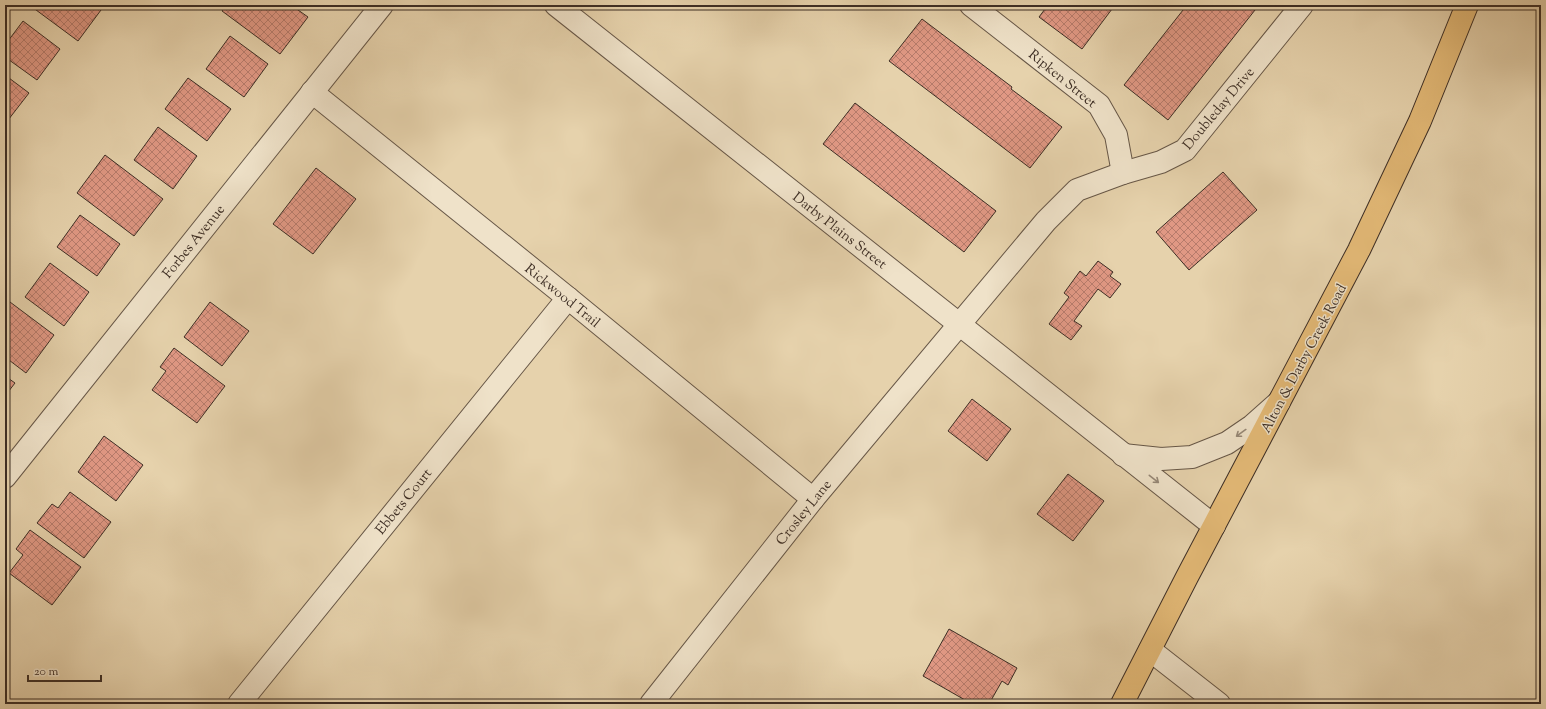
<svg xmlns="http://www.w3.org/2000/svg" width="1546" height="709" viewBox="0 0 1546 709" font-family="'Sorts Mill Goudy',serif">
<defs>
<pattern id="building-cross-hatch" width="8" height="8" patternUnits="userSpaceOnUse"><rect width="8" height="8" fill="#e09884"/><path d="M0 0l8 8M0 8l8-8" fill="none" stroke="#b77c6c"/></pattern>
</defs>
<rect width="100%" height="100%" fill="#e6d2ac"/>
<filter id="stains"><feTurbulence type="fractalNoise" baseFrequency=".005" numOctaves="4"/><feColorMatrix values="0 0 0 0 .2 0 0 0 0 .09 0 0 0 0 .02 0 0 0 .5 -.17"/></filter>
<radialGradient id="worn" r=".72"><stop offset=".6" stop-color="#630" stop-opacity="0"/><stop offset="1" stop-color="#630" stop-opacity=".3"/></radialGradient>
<g fill="url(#building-cross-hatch)" stroke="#3d2e25">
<polygon points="34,5 94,5 101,10 78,41 32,7"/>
<polygon points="226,5 291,5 308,17 280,54 222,11"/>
<polygon points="1048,5 1115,5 1082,49 1039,17"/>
<polygon points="1187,5 1259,5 1168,120 1124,85"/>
<polygon points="922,19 1012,87 1011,89 1062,127 1030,168 889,61"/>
<polygon points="23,21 60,49 37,80 5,57 5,45"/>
<polygon points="230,36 268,64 244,97 206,69"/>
<polygon points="5,75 29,93 5,124"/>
<polygon points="188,78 231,109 207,141 165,109"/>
<polygon points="855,103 996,211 964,252 823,144"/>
<polygon points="158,127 197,156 173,189 134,160"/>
<polygon points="105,155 163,199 134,236 77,193"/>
<polygon points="316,168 356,199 313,254 273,224"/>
<polygon points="1223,172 1257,210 1189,270 1156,232"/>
<polygon points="80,215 120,244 97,276 57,247"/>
<polygon points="1098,261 1113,272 1110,276 1121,284 1110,298 1098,289 1074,321 1082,326 1071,340 1049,324 1069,297 1064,293 1080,271 1086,276"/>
<polygon points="50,263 89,292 64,326 25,297"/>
<polygon points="6,299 54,335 26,373 5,357"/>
<polygon points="210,302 249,331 222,366 184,337"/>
<polygon points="174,348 225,386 197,423 152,390 166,371 160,367"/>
<polygon points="5,376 15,383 5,396"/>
<polygon points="972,399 1011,429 987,461 948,431"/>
<polygon points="104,436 143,465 116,501 78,472"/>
<polygon points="1068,474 1104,501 1073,541 1037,514"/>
<polygon points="70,492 111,522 84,558 37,523 52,504 58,508"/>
<polygon points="30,530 81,567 52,605 9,573 23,555 16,549"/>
<polygon points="949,629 1017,668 1008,685 1002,681 989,704 972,704 923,676"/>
</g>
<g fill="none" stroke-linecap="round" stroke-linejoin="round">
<defs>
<g id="minor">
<polyline points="556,5 1214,526"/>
<polyline points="971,5 1099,105 1116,135 1123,173"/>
<polyline points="312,92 568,298 813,499"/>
<polyline points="1123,455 1161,459 1192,457 1227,443 1252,426 1279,402"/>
<polyline points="5,477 382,5"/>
<polyline points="1150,650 1219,704"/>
<polyline points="239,704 568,298"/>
<polyline points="651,704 813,499 1046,221 1077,190 1123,173 1161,162 1185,150 1302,5"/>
</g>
<polyline id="major" points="1122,704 1187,577 1359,250 1420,121 1467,5"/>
</defs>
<use href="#minor" stroke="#675747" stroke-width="24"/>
<use href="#major" stroke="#3d2e25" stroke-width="24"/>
<use href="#minor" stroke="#efe2c9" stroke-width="22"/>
<use href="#major" stroke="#e3b976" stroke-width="22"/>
</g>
<defs><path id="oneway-shaft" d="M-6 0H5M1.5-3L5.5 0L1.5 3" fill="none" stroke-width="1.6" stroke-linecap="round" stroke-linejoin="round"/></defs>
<g stroke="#968877">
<use href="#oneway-shaft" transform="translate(1241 433) rotate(144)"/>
<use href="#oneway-shaft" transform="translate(1154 479) rotate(38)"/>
</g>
<g text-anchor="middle" stroke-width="3" stroke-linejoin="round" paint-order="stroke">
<g font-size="14" fill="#3d2e25" stroke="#efe2c9">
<text transform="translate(1063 78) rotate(39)" y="5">Ripken Street</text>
<text transform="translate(1218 108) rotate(-50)" y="5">Doubleday Drive</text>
<text transform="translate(840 230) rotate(38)" y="5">Darby Plains Street</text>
<text transform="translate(193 241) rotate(-51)" y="5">Forbes Avenue</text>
<text transform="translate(563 295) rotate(39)" y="5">Rickwood Trail</text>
<text transform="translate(1303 358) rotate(-62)" y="5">Alton &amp; Darby Creek Road</text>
<text transform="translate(403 501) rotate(-51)" y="5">Ebbets Court</text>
<text transform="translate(803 512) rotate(-51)" y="5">Crosley Lane</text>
</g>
</g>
<rect width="1546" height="709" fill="none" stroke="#e6d2ac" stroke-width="20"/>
<rect x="6" y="6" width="1534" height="697" fill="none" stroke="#3d2e25" stroke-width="2"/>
<rect x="10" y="10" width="1526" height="689" fill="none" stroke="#3d2e25"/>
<path d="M28 675v6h73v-6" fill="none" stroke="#3d2e25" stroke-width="2"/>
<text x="34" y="675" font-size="12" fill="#3d2e25" stroke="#efe2c9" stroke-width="3" paint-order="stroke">20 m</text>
<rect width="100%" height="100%" filter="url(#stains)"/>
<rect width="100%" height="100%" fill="url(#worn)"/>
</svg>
